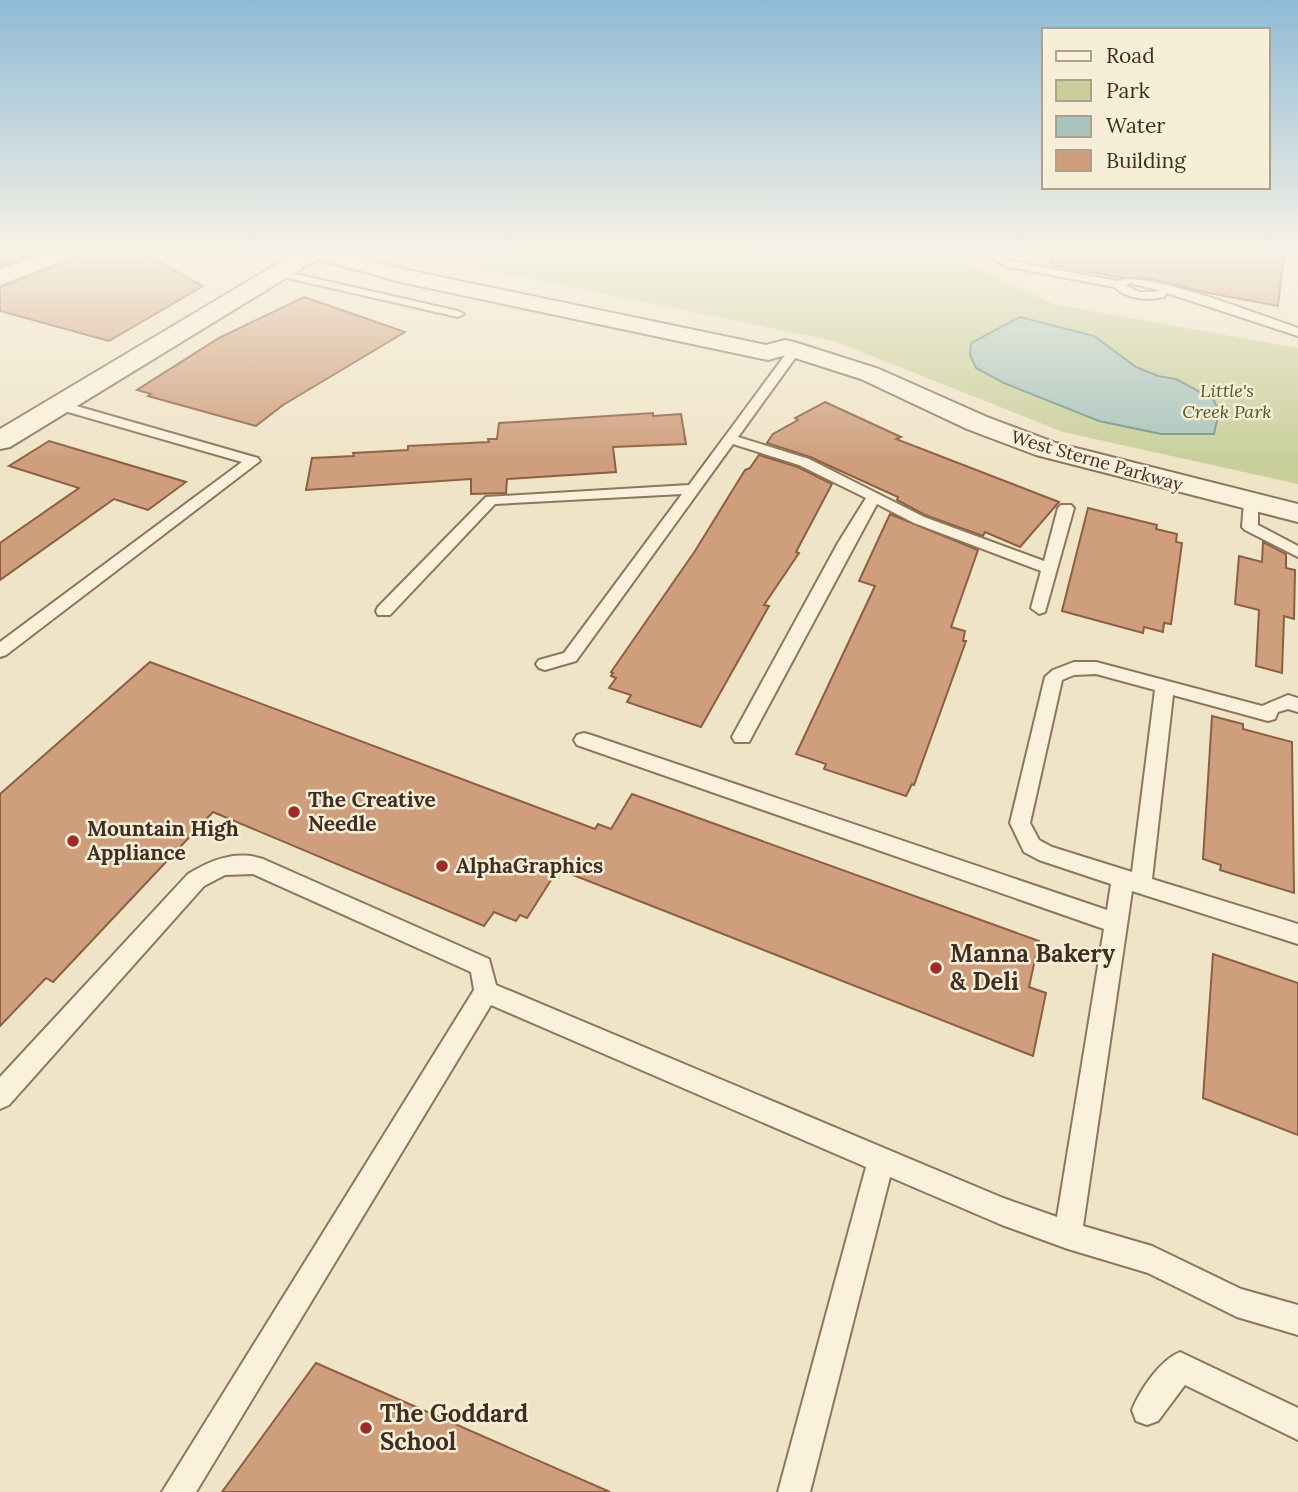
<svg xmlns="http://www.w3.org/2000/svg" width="1298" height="1492" viewBox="0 0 1298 1492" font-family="Lora,serif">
<rect width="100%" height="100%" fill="#f0e4c8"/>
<polygon fill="#c9cf9b" points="396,251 944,251 1053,304 1298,348 1298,484 1063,432 834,341"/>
<polygon fill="#a9c4bc" stroke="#6f938a" stroke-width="2" points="1020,317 1094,336 1136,367 1158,376 1176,379 1213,399 1219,411 1214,434 1161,434 1099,421 1004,383 976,368 970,355 971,343"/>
<g fill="#cf9f7d" stroke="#8d5f41" stroke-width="2">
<polygon points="0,251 46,251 0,267"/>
<polygon points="84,251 139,251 203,286 109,341 0,311 0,287 79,257"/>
<polygon points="1052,251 1267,251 1284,253 1278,306 1199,291 1153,279 1123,278 1051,265"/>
<polygon points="304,297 405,332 283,405 256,426 148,396 151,394 137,390 219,338"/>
<polygon points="825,402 901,437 896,439 1059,502 1020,547 985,532 983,536 925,515 897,500 898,497 810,457 767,443 773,434 798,420 795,418"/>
<polygon points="653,413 653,416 681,414 686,444 613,447 616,472 507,479 506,493 471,494 471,479 306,490 312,458 354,456 353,453 408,450 408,446 489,442 488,439 497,439 499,423"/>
<polygon points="49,441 186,482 148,510 114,499 0,580 0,543 79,488 9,466"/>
<polygon points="759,455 798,467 832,484 796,552 799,553 764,605 769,606 701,727 627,702 631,695 609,688 616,678 611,676 613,673 611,672 695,551 745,470 750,468"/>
<polygon points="1088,508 1157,525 1156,529 1177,534 1176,542 1182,543 1171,624 1164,623 1163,632 1144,627 1143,633 1062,611"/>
<polygon points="890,514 978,550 951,627 965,631 963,641 966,641 914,785 912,784 906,796 824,769 826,764 796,754 875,586 859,581"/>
<polygon points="1263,542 1286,554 1286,568 1295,570 1294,619 1284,616 1282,673 1256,666 1259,610 1235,604 1239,556 1262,562"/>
<polygon points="150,662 595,829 598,824 611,829 632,794 1039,941 1029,987 1046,993 1033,1056 558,869 527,918 520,915 516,921 494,912 484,926 213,812 53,982 46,978 0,1026 0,794"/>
<polygon points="1212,716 1243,724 1243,729 1292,742 1294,893 1220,870 1221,865 1203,859"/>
<polygon points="1213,954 1298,983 1298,1135 1203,1098"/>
<polygon points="316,1363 610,1492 222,1492"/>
</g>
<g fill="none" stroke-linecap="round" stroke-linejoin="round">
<defs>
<g id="service">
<path d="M985 251H996L1011 261 1117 281C1147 270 1262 316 1298 328V336L1167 293 1164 297C1146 301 1128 299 1114 287L1004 266ZM1130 283 1158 290 1155 292H1139L1125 285Z"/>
<polygon points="278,270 458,311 464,314 458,317 274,275 274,271"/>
<polygon points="795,346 801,350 738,437 809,459 924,517 1044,561 1058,508 1061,505 1071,505 1074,508 1045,612 1039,614 1031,608 1041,571 914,523 877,504 749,742 735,742 732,737 838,543 866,498 799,465 733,444 576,661 545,670 539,668 536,664 539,660 564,653 682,494 495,504 390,615 378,615 376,611 378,607 486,497 689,485 791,347"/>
<polygon points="59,401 258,458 260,461 6,655 0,657 0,642 242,462 54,408 52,405"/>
<polygon points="1251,498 1258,502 1258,525 1298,546 1298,557 1245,530 1242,527 1244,502"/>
<path d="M1074 662H1096L1262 706 1288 695 1298 698V712L1288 709 1278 712 1275 719 1268 721 1173 695 1152 879 1298 924V944L1132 891 1083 1226 1152 1246 1241 1289 1298 1305V1335L1237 1317 1148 1273 1068 1249 1002 1225 890 1177 810 1492H778L866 1167 491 1005 196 1492H162L474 990 471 972 253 874 225 875 204 886 9 1105 0 1109V1077L188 874C211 860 236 850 263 859L489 959 496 985 1003 1198 1057 1217 1104 929 577 745 574 740 577 735 584 733 591 735 1107 910 1111 884 1039 860 1024 852 1010 823 1045 677 1053 670ZM1096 674 1155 690 1132 872 1052 847 1039 840 1030 823 1062 680 1074 675Z"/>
<path d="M1180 1352 1298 1408V1440L1185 1385 1158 1421 1147 1425 1136 1421 1132 1410C1140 1390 1160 1360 1180 1352Z"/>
</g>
<g id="minor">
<polygon points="53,251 82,251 78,255 0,285 0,270"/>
<polygon points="299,251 333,251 407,270 766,345 785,340 794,342 879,369 987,417 1056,443 1298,504 1298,522 1036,455 967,429 861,379 786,355 768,360 405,283 317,259 10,447 0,449 0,429"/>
</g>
</defs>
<use href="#service" stroke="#8d765c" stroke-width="4"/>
<use href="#minor" stroke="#8d765c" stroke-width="4"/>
<use href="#service" fill="#faf1dc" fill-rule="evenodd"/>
<use href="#minor" fill="#faf1dc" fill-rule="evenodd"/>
</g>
<linearGradient id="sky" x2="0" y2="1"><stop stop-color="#8fbad6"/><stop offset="0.55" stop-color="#f8f3e6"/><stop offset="1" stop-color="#f8f3e6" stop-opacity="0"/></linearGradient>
<rect width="1298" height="460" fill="url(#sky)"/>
<g fill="#9e2a2b" stroke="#f7eed8" stroke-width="2.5">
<circle cx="294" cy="812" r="7"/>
<circle cx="73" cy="841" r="7"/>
<circle cx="442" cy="866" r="7"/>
<circle cx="936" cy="968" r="7"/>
<circle cx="366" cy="1428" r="7"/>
</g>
<g text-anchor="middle" stroke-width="5" stroke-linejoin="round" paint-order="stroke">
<g font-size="18" font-style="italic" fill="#4d5a26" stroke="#f7eed8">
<text x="1227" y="397">Little's<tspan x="1227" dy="21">Creek Park</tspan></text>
</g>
<g font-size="18" fill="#3d2e20" stroke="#f7eed8">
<text transform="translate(1097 461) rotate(16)" y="6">West Sterne Parkway</text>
</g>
<g font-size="21" font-weight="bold" fill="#3d2e20" stroke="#f7eed8" text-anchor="start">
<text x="308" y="807">The Creative<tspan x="308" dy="24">Needle</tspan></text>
<text x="87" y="836">Mountain High<tspan x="87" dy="24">Appliance</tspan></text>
<text x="456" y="873">AlphaGraphics</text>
</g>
<g font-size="24" font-weight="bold" fill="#3d2e20" stroke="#f7eed8" text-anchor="start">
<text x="950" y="962">Manna Bakery<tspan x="950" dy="28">&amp; Deli</tspan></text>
<text x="380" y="1422">The Goddard<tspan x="380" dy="28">School</tspan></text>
</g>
</g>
<rect x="1042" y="28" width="228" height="161" fill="#f7eed8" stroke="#ada18e" stroke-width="2"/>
<rect x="1056" y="51" width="35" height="10" fill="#faf1dc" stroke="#ada18e" stroke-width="2"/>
<text x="1106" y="63" font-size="21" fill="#3d2e20">Road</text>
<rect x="1056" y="80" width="35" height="21" fill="#c9cf9b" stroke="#ada18e" stroke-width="2"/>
<text x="1106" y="98" font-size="21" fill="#3d2e20">Park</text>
<rect x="1056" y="116" width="35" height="21" fill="#a9c4bc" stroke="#ada18e" stroke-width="2"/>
<text x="1106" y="133" font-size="21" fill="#3d2e20">Water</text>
<rect x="1056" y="150" width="35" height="21" fill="#cf9f7d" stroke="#ada18e" stroke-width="2"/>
<text x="1106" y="168" font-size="21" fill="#3d2e20">Building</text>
</svg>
